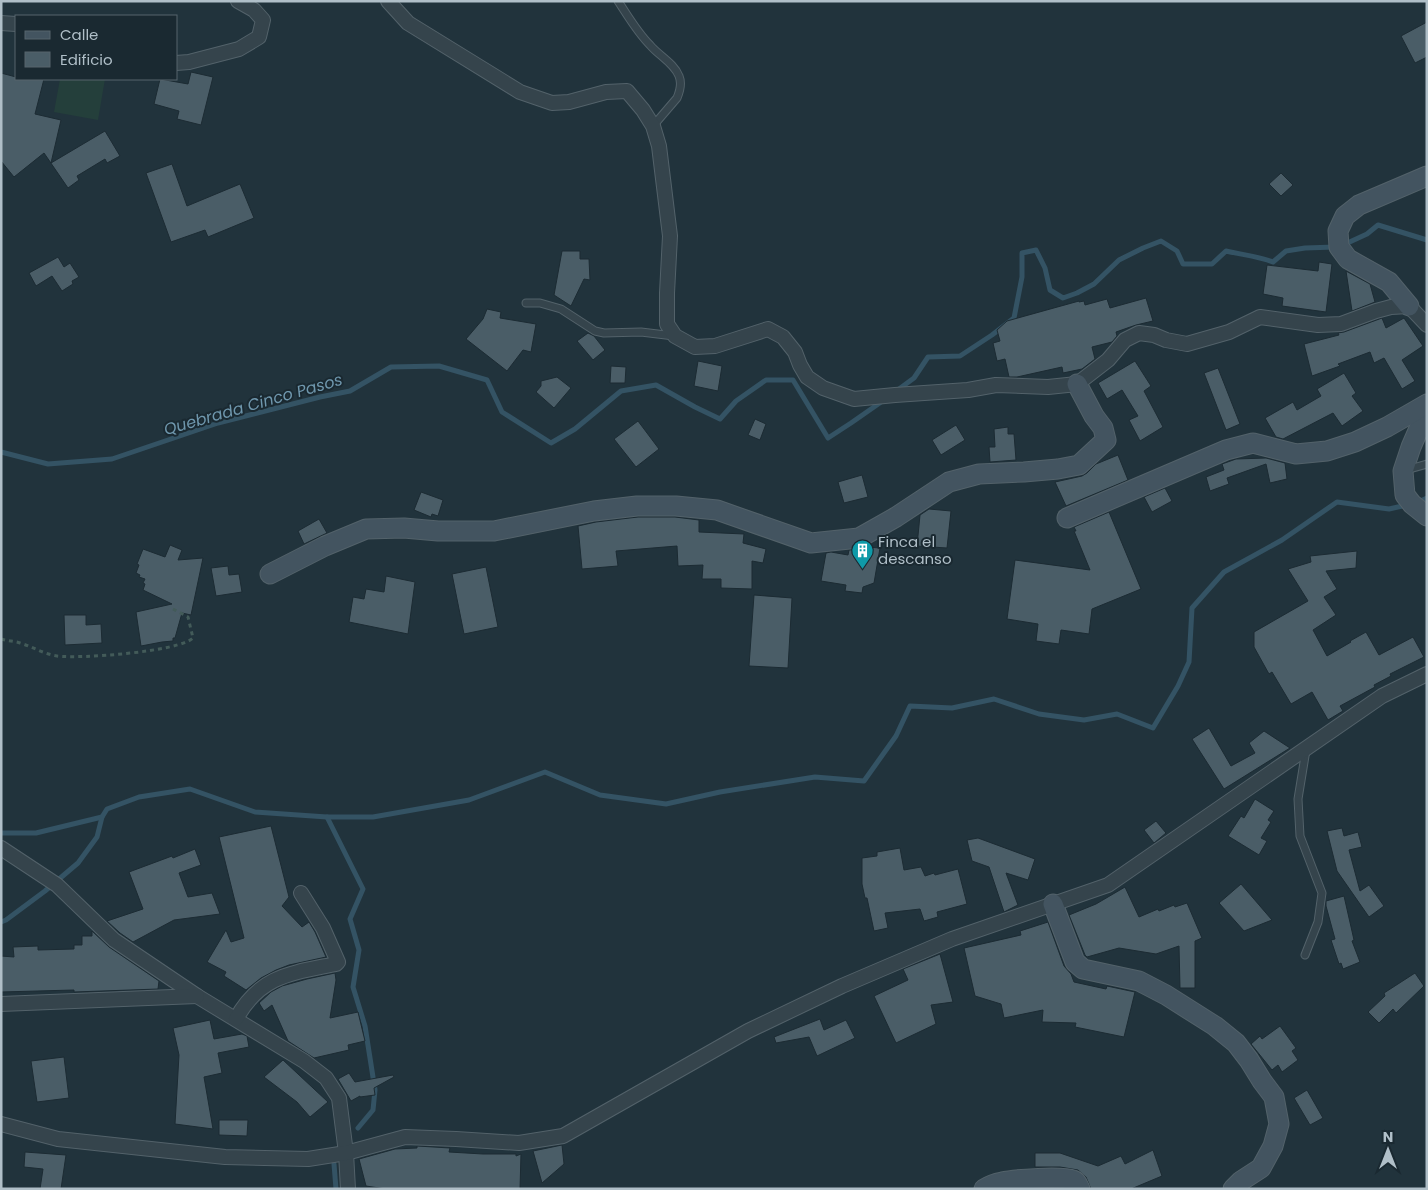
<svg xmlns="http://www.w3.org/2000/svg" width="1428" height="1190" viewBox="0 0 1428 1190" font-family="Poppins,sans-serif">
<rect width="100%" height="100%" fill="#21333c"/>
<polygon fill="#243f3b" points="60,79 105,79 98,120 54,112"/>
<g fill="none" stroke-linecap="round" stroke-linejoin="round">
<g stroke="#345364" stroke-width="5">
<polyline points="1343,245 1367,234 1378,225 1427,240"/>
<path d="M895 392 914 378 928 357 960 356 992 335 1014 318 1022 277V253L1036 250 1045 268 1050 290 1063 298 1077 293 1094 284 1119 260 1143 248 1161 241 1177 251 1183 264H1212L1226 251C1243 255 1257 256 1273 262L1286 251 1305 248 1335 247"/>
<polyline points="1,452 48,464 112,459 218,423 320,397 350,391 391,367 439,366 487,380 502,412 551,443 575,429 621,391 656,385 695,407 720,419 736,401 766,380 793,380 828,438 851,423 884,400"/>
<polyline points="1418,502 1427,498"/>
<polyline points="327,817 363,889 350,919 359,950 353,987 365,1026 375,1090 373,1110 358,1128"/>
<polyline points="1,833 36,833 102,817"/>
<polyline points="1,922 6,920 45,891 78,863 97,837 102,817 107,809 139,797 190,789 255,812 327,817 373,817 469,800 545,772 600,795 666,804 720,792 815,777 864,781 896,736 910,706 952,708 994,699 1039,714 1084,720 1117,714 1153,728 1178,686 1189,662 1192,608 1224,572 1282,540 1337,502 1389,509 1407,505"/>
<polyline points="334,1164 336,1189"/>
</g>
</g>
<g fill="#4a5d67" stroke="#1c2b33">
<polygon points="1427,22 1427,57 1415,63 1401,36"/>
<polygon points="191,72 213,77 201,125 177,119 179,111 154,104 160,79 188,84"/>
<polygon points="1,73 16,77 16,79 44,79 35,114 61,120 51,163 105,131 120,156 107,163 105,159 77,176 79,180 68,188 44,153 14,177 1,161"/>
<polygon points="172,164 187,206 240,184 254,218 208,237 205,230 171,242 146,173"/>
<polygon points="1281,173 1293,185 1281,196 1269,184"/>
<polygon points="562,251 580,251 580,259 589,259 590,280 584,279 571,306 554,295"/>
<polygon points="58,257 64,267 70,263 79,277 72,281 73,284 62,291 52,276 36,286 29,273"/>
<polygon points="1319,262 1332,264 1326,312 1282,306 1283,298 1263,294 1267,265 1318,271"/>
<polygon points="1346,271 1370,284 1375,302 1352,311"/>
<polygon points="1146,298 1153,321 1136,325 1116,332 1117,336 1112,342 1092,347 1095,359 1082,369 1063,373 1062,367 1017,377 1009,377 1005,359 997,361 993,343 1000,341 997,330 1007,321 1079,301 1079,302 1084,301 1085,305 1107,299 1110,308"/>
<polygon points="487,309 501,312 500,318 536,324 531,352 523,350 507,371 466,339 483,319"/>
<polygon points="1382,318 1386,328 1404,318 1423,346 1402,360 1415,381 1402,389 1384,358 1374,363 1370,352 1338,364 1340,366 1312,376 1304,344 1339,335 1338,333 1344,332"/>
<polygon points="588,333 594,336 605,350 593,360 577,341"/>
<polygon points="698,361 722,366 718,391 694,386"/>
<polygon points="1135,361 1151,386 1144,391 1163,427 1140,441 1129,420 1138,416 1122,390 1107,399 1098,383"/>
<polygon points="611,366 626,367 625,383 610,383"/>
<polygon points="1218,368 1240,424 1226,430 1204,373"/>
<polygon points="1344,373 1356,393 1352,396 1363,411 1342,426 1333,413 1283,439 1276,437 1265,418 1293,402 1297,410 1321,396 1317,389"/>
<polygon points="557,377 571,388 554,408 536,392 541,386 541,381"/>
<polygon points="755,419 766,424 760,440 748,435"/>
<polygon points="638,421 659,449 636,467 614,439"/>
<polygon points="956,425 965,440 941,455 932,440"/>
<polygon points="1008,427 1008,434 1014,434 1016,460 990,462 989,447 995,447 994,429"/>
<polygon points="1118,455 1128,480 1066,506 1055,482 1082,476 1087,473 1096,464"/>
<polygon points="1266,458 1285,463 1287,479 1270,483 1266,464 1227,478 1229,484 1210,491 1206,477 1224,470 1222,464 1236,459"/>
<polygon points="862,475 868,497 844,503 838,482"/>
<polygon points="1165,488 1172,501 1152,512 1144,497"/>
<polygon points="421,492 443,500 438,516 432,514 431,517 414,510"/>
<polygon points="929,509 951,511 947,548 917,546 920,515"/>
<polygon points="1109,512 1141,589 1092,609 1089,634 1061,630 1059,644 1036,641 1038,624 1007,619 1015,560 1090,570 1074,531 1076,531 1074,527"/>
<polygon points="638,517 675,517 699,520 699,532 744,534 743,543 766,549 763,563 752,561 752,589 721,588 721,579 702,579 703,565 678,566 677,546 616,551 618,566 582,569 578,526 596,522"/>
<polygon points="319,519 327,533 304,544 298,531"/>
<polygon points="170,545 182,550 178,560 203,558 191,615 182,613 175,638 173,638 173,641 162,642 141,646 136,612 172,604 143,590 145,584 143,583 145,579 139,577 140,575 136,573 139,565 137,564 143,549 165,557"/>
<polygon points="867,547 880,548 874,583 863,587 862,593 845,591 846,585 821,581 826,553 831,552 848,555 849,550 861,549"/>
<polygon points="1357,551 1356,568 1326,571 1337,589 1324,597 1336,615 1313,630 1327,656 1351,642 1350,641 1366,632 1379,655 1413,637 1424,657 1390,674 1391,676 1374,685 1375,687 1340,706 1343,711 1328,720 1312,692 1291,704 1272,672 1269,674 1254,647 1254,632 1308,601 1288,569 1311,562 1310,556"/>
<polygon points="228,566 229,575 239,574 242,592 216,596 211,568"/>
<polygon points="486,567 498,627 464,634 452,574"/>
<polygon points="386,576 415,582 408,634 349,622 353,597 364,599 366,589 384,592"/>
<polygon points="754,595 792,598 788,668 749,666"/>
<polygon points="64,615 86,615 86,625 101,624 102,643 65,645"/>
<polygon points="1209,728 1231,766 1255,753 1249,743 1264,731 1290,748 1224,789 1192,739"/>
<polygon points="1255,799 1274,811 1268,820 1271,822 1261,838 1267,841 1259,855 1228,836 1241,816 1244,818"/>
<polygon points="1156,821 1166,833 1154,843 1144,830"/>
<polygon points="271,826 289,897 282,906 302,927 309,922 315,932 326,957 289,965 276,970 261,978 246,990 224,976 226,972 207,962 226,930 231,942 244,938 219,837"/>
<polygon points="1342,828 1344,836 1358,832 1362,847 1349,850 1360,891 1369,885 1384,906 1369,917 1337,871 1327,831"/>
<polygon points="978,838 1035,859 1028,880 1006,873 1018,905 1004,912 989,867 972,861 967,840"/>
<polygon points="900,848 904,870 921,867 925,876 934,873 935,875 958,869 967,904 937,912 938,917 924,921 920,909 885,913 888,928 874,931 867,898 865,898 862,884 862,858 877,856 877,852"/>
<polygon points="195,849 201,865 179,873 188,897 212,893 220,914 174,920 133,942 120,933 107,921 143,909 129,872 172,856 173,858"/>
<polygon points="1241,884 1272,920 1244,931 1219,903"/>
<polygon points="1125,887 1139,917 1158,909 1159,911 1174,905 1175,907 1187,903 1202,938 1195,941 1195,988 1180,988 1179,946 1156,954 1119,948 1087,957 1085,955 1069,915 1096,904"/>
<polygon points="1344,896 1354,940 1352,941 1360,962 1343,969 1341,963 1339,964 1331,940 1335,939 1326,906 1326,901"/>
<polygon points="1048,922 1064,966 1071,974 1074,982 1106,989 1107,986 1135,992 1124,1037 1075,1027 1076,1023 1042,1022 1043,1010 1004,1018 1001,1004 975,996 964,948 1021,935 1020,931"/>
<polygon points="92,931 109,947 159,981 158,989 74,992 74,990 1,992 1,956 14,957 13,947 38,946 38,950 74,949 74,945 82,945 82,936 92,936"/>
<polygon points="940,954 953,1002 931,1005 936,1024 896,1043 874,996 908,980 903,969"/>
<polygon points="335,973 336,980 330,1018 358,1012 365,1041 348,1045 349,1050 314,1058 288,1041 272,1005 264,1011 259,1003 271,992 282,986 307,979"/>
<polygon points="1415,973 1424,986 1396,1013 1393,1009 1379,1023 1368,1012 1385,996 1384,993"/>
<polygon points="820,1019 824,1030 846,1020 855,1038 817,1056 809,1037 776,1043 774,1037"/>
<polygon points="210,1020 214,1039 242,1034 247,1036 249,1047 218,1053 222,1073 204,1077 213,1129 175,1124 179,1055 173,1028"/>
<polygon points="1280,1026 1296,1048 1292,1051 1298,1060 1282,1072 1278,1065 1272,1070 1251,1044 1260,1036 1262,1039"/>
<polygon points="64,1057 69,1098 37,1102 31,1061"/>
<polygon points="283,1060 328,1102 310,1117 297,1102 264,1077"/>
<polygon points="349,1073 355,1082 393,1075 394,1077 374,1088 375,1095 360,1097 360,1096 351,1101 338,1079"/>
<polygon points="1307,1090 1323,1118 1310,1125 1294,1098"/>
<polygon points="219,1120 248,1120 247,1136 219,1135"/>
<polygon points="562,1145 564,1164 542,1183 533,1151"/>
<polygon points="417,1146 450,1148 449,1152 483,1154 516,1154 516,1156 521,1154 520,1189 386,1189 366,1186 359,1159 395,1149 417,1148"/>
<polygon points="1153,1150 1162,1176 1131,1189 1091,1189 1086,1177 1078,1170 1060,1167 1035,1167 1035,1153 1060,1153 1098,1166 1121,1156 1125,1164"/>
<polygon points="25,1152 66,1155 61,1189 40,1189 43,1169 24,1167"/>
</g>
<g fill="none" stroke-linecap="round" stroke-linejoin="round">
<defs>
<g id="lane">
<path d="M618 1C628 16 637 32 650 45 658 55 674 63 679 76 682 83 680 91 677 98L653 126"/>
<polyline points="526,303 540,303 561,309 595,331 604,333 641,332 674,336"/>
<polyline points="1406,470 1427,464"/>
<polyline points="1305,955 1318,922 1322,893 1300,836 1298,799 1306,750"/>
</g>
<g id="street">
<polyline points="388,1 408,23 520,92 552,103 569,102 606,92 627,91 643,110 653,126 659,146 670,236 667,293 667,324 675,336 695,347 715,346 768,329 783,337 795,352 800,365 807,377 823,388 854,399 895,395 968,390 996,385 1048,387 1077,384 1108,360 1125,340 1139,333 1154,335 1166,340 1187,344 1229,332 1260,317 1318,325 1341,324 1376,311 1391,307 1409,306 1427,325"/>
<polyline points="1,23 16,24"/>
<polyline points="176,63 189,62 239,49 259,37 263,20 254,10 238,1"/>
<polyline points="1,848 57,885 114,940 197,996 304,1061 326,1078 339,1098 346,1153 348,1189"/>
<polyline points="1,1004 197,996"/>
<path d="M236 1019C260 975 292 973 336 964L338 962 323 928 301 893"/>
<polyline points="1,1124 58,1139 225,1157 308,1159 346,1153 405,1137 456,1139 519,1143 563,1136 748,1031 842,986 952,939 1108,885 1382,696 1427,674"/>
</g>
<g id="secondary">
<polyline points="1409,306 1389,282 1348,259 1339,247 1338,231 1345,216 1359,205 1427,176"/>
<polyline points="1427,410 1411,447 1403,471 1405,495 1412,504 1427,516"/>
<polyline points="1067,518 1226,450 1253,443 1296,454 1327,451 1355,442 1387,427 1427,404"/>
<polyline points="270,574 325,546 366,529 404,528 438,531 494,531 594,511 637,506 676,506 717,510 811,543 859,538 896,517 949,482 979,474 1024,472 1058,469 1079,465 1106,440 1103,428 1094,416 1077,384"/>
<polyline points="1053,904 1075,962 1083,969 1139,981 1166,995 1215,1026 1236,1043 1249,1060 1262,1081 1274,1097 1279,1124 1273,1146 1261,1168 1241,1181 1233,1189"/>
<path d="M984 1189C990 1185 996 1183 1002 1182 1015 1179 1062 1176 1073 1180 1077 1181 1078 1185 1080 1189"/>
</g>
</defs>
<use href="#lane" stroke="#53626a" stroke-width="9"/>
<use href="#street" stroke="#53626a" stroke-width="16"/>
<use href="#secondary" stroke="#53626a" stroke-width="21"/>
<path stroke="#435b59" stroke-width="3" stroke-dasharray="4 4" stroke-linecap="butt" d="M1 639C8 641 14 641 20 643 33 647 44 654 57 656 79 659 178 652 193 638L188 617 173 609"/>
<use href="#lane" stroke="#35444c" stroke-width="7"/>
<use href="#street" stroke="#35444c" stroke-width="14"/>
<use href="#secondary" stroke="#435460" stroke-width="19"/>
</g>
<defs>
<symbol id="building-pin" viewBox="-11 -11 22 30"><path d="M0 17L-7.5 6A9.5 9.5 0 1 1 7.5 6Z" fill="#0f9aa8" stroke="#1a2931"/><path d="M-4-6H4V6H1V3H-1V6H-4ZM-2.5-4.3h1.7v1.8h-1.7ZM.8-4.3h1.7v1.8H.8ZM-2.5-1h1.7V.8h-1.7ZM.8-1h1.7V.8H.8Z" fill="#fff"/></symbol>
</defs>
<g fill-rule="evenodd">
<use href="#building-pin" x="850" y="538" width="25" height="34"/>
</g>
<g text-anchor="middle" stroke-width="4" stroke-linejoin="round" paint-order="stroke">
<g font-size="15" fill="#b0bfc8" stroke="#1a2931" text-anchor="start">
<text x="878" y="547">Finca el<tspan x="878" dy="17">descanso</tspan></text>
</g>
<g font-size="16" font-style="italic" fill="#6f97ad" stroke="#1a2931">
<text transform="translate(253 404) rotate(-16)" y="6">Quebrada Cinco Pasos</text>
</g>
</g>
<rect width="1428" height="1190" fill="none" stroke="#b0bfc8" stroke-width="5"/>
<rect x="15" y="15" width="162" height="65" fill="#1a2931" stroke="#56656d"/>
<rect x="25" y="31" width="25" height="8" fill="#435460" stroke="#56656d"/>
<text x="60" y="40" font-size="15" fill="#b0bfc8">Calle</text>
<rect x="25" y="52" width="25" height="15" fill="#4a5d67" stroke="#56656d"/>
<text x="60" y="65" font-size="15" fill="#b0bfc8">Edificio</text>
<g transform="translate(1388 1150)" stroke="#1a2931" stroke-width="4" paint-order="stroke">
<path d="M0-4L9 19L0 12L-9 19Z" fill="#b0bfc8"/>
<text y="-8" font-size="14" font-weight="bold" text-anchor="middle" fill="#b0bfc8">N</text>
</g>
</svg>
